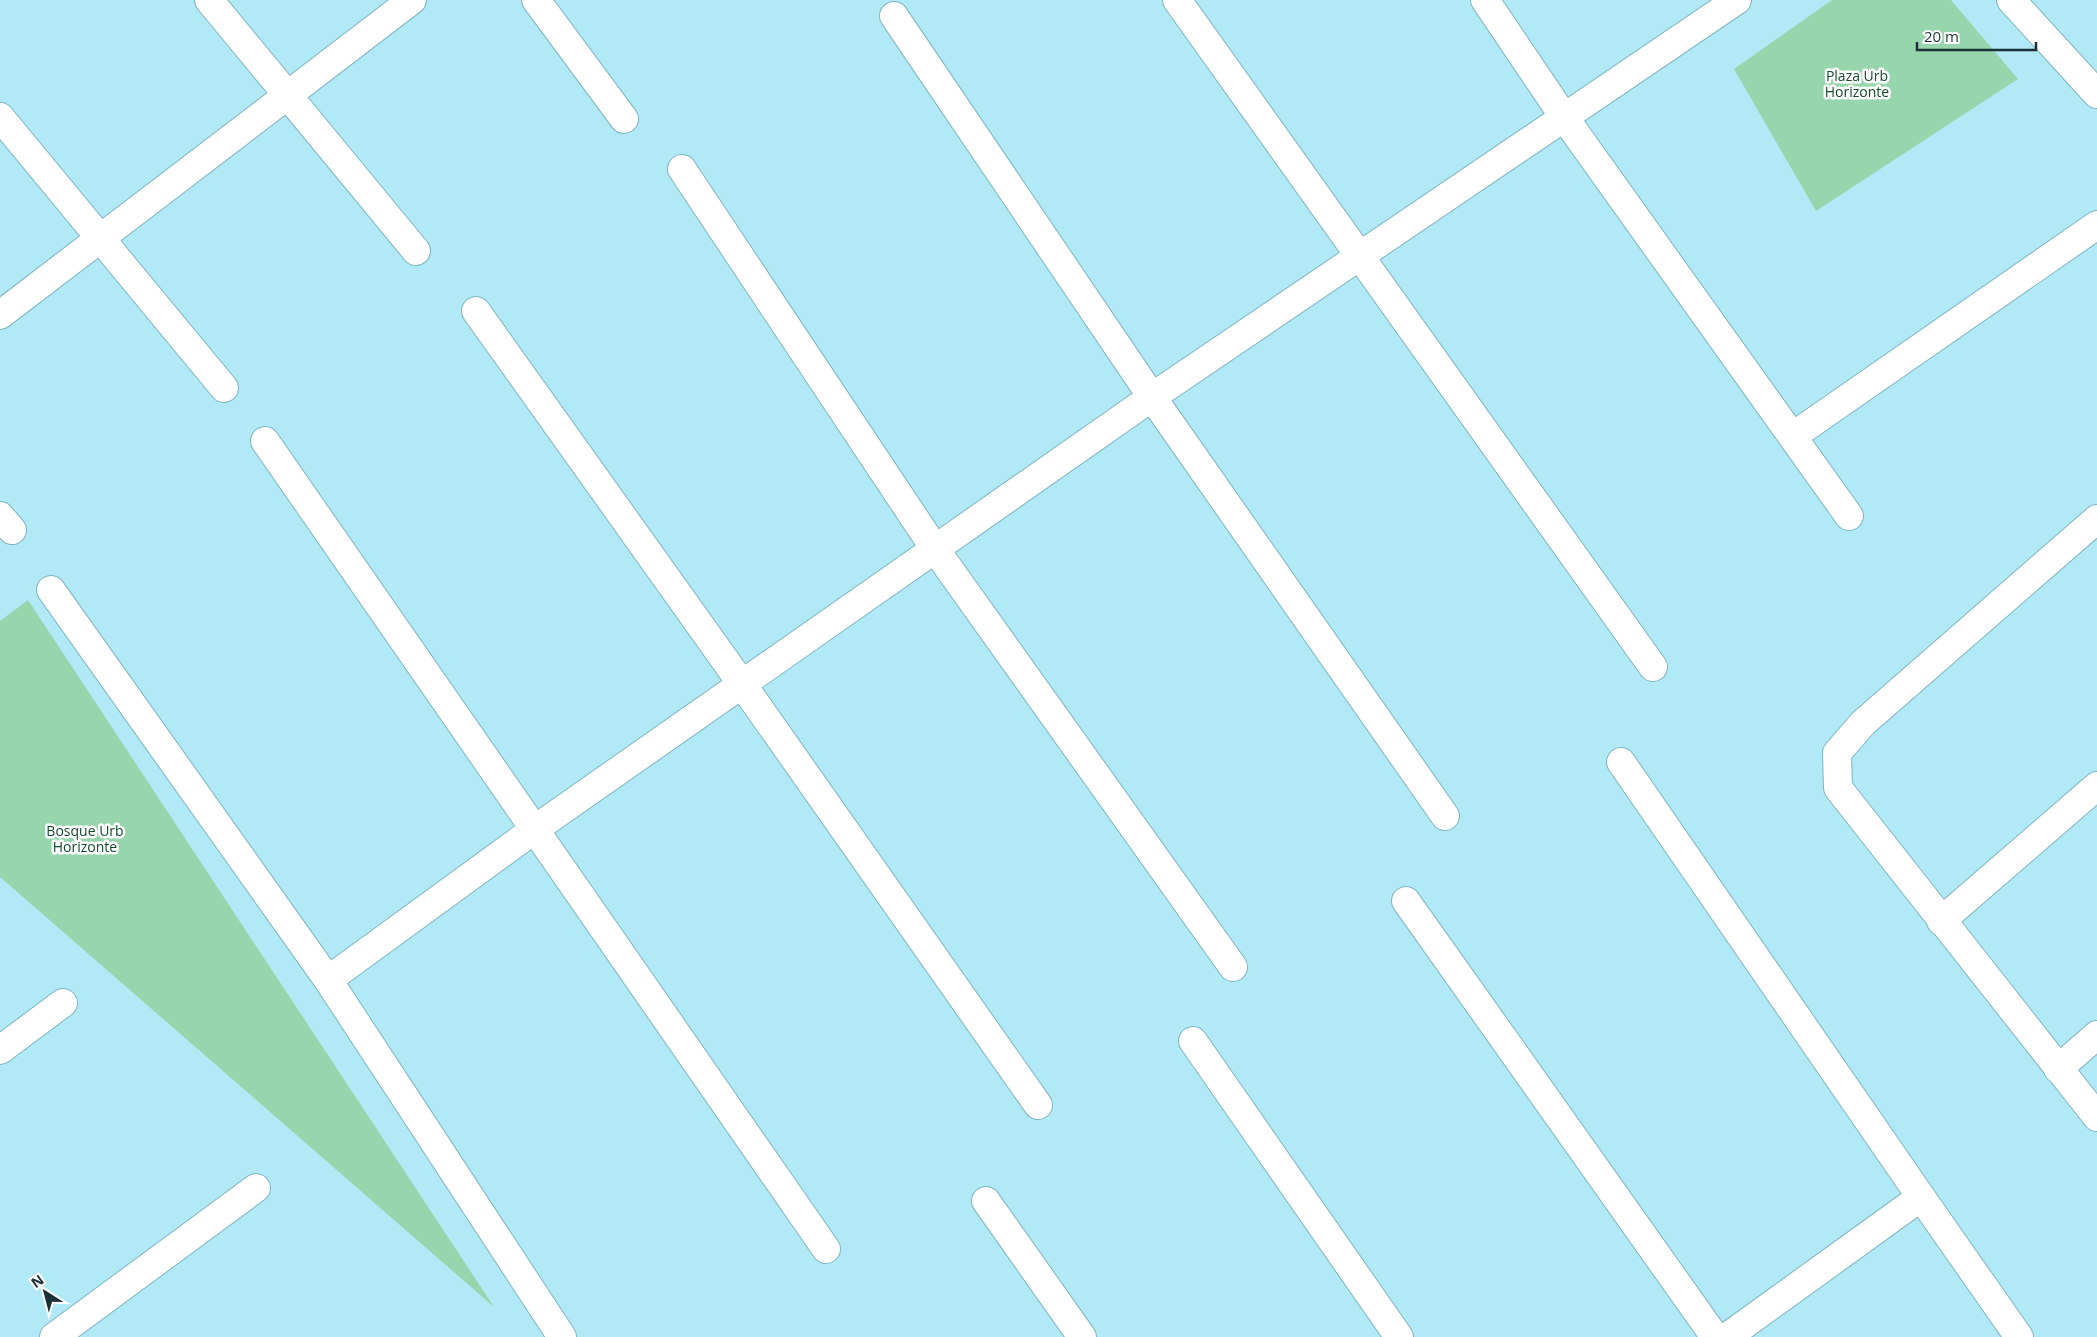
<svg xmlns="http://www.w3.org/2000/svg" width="2097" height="1337" viewBox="0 0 2097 1337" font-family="'Open Sans',sans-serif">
<rect width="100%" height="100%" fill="#b1e9f7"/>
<g fill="#97d6ad">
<polygon points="1832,0 1951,0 2018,79 1816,211 1734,69"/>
<polygon points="28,600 494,1307 0,877 0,621"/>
</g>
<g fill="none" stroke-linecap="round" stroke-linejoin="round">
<defs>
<g id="minor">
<polyline points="209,0 416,251"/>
<polyline points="536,0 624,119"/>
<polyline points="1177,0 1653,667"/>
<polyline points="1485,0 1564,117 1849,516"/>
<polyline points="2011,0 2097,94"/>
<polyline points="894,16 1152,397 1445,816"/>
<polyline points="0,117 224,388"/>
<polyline points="682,169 935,549 1233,967"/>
<polyline points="476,311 742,684 1038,1105"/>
<polyline points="0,315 412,0"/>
<polyline points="1793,436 2097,225"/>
<polyline points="265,441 826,1249"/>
<polyline points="0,516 12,530"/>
<polyline points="2097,519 1863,723 1837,753 1838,788 2097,1117"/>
<polyline points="51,590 328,980 562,1337"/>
<polyline points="1621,762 1921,1197"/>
<polyline points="1406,901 1715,1337"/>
<polyline points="1941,921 2097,786"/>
<polyline points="328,980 535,829 1152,397 1737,0"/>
<polyline points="1193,1041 1399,1337"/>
<polyline points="0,1050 63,1003"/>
<polyline points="2058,1069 2097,1035"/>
<polyline points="986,1201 1082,1337"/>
<polyline points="54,1337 256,1188"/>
<polyline points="1727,1337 1921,1197 2019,1337"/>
</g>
</defs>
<use href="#minor" stroke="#7eb5c3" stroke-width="30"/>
<use href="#minor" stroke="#fff" stroke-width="28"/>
</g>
<g text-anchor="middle" stroke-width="5" stroke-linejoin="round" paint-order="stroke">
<g font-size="14" fill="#124a2c" stroke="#fff">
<text x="1857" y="81">Plaza Urb<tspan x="1857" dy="16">Horizonte</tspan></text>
<text x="85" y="836">Bosque Urb<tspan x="85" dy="16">Horizonte</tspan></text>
</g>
</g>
<g transform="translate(45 1292) rotate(324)" stroke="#ffffff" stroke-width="4" paint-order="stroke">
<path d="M0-4L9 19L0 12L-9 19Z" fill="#1b3137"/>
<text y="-8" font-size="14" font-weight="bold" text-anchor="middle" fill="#1b3137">N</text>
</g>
<path d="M1917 42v8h119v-8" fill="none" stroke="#1b3137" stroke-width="2.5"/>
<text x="1924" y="42" font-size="15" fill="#1b3137" stroke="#ffffff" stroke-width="4" paint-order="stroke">20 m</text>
</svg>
